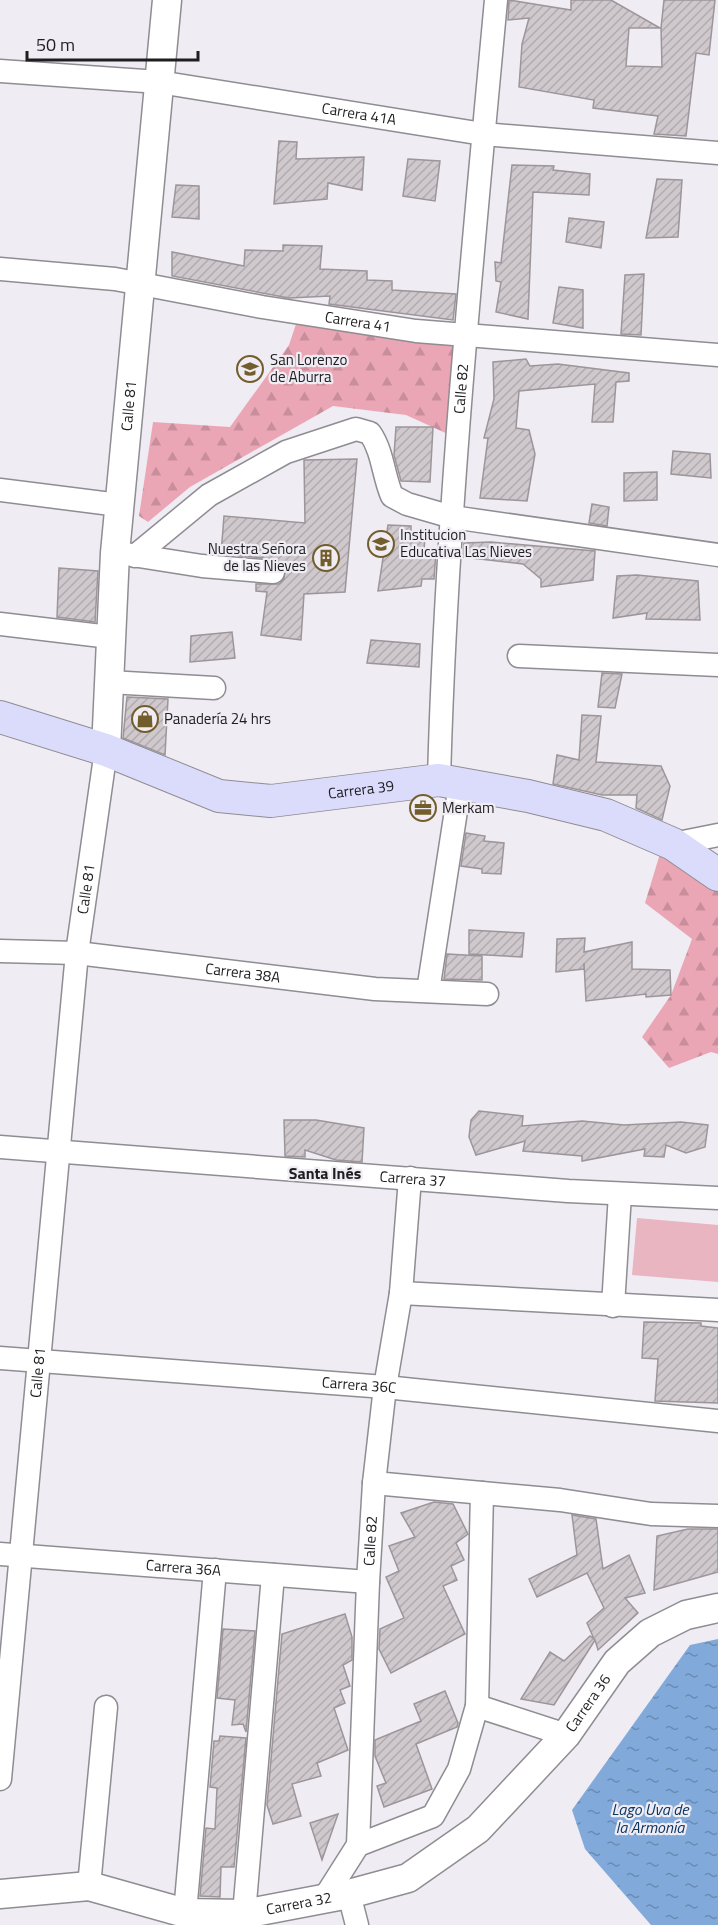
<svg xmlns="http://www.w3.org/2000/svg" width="718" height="1925" viewBox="0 0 718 1925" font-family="'Titillium Web',sans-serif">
<defs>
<pattern id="forest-firs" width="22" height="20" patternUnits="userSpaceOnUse" patternTransform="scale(1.5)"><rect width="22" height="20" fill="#eba6b6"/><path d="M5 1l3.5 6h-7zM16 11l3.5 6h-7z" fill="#c98e9c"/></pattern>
<pattern id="water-ripples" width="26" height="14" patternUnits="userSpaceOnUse" patternTransform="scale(1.5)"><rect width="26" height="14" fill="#81aadb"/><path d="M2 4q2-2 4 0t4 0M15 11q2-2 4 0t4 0" fill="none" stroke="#698ab1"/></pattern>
<pattern id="building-hatch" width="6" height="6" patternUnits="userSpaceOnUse" patternTransform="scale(1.5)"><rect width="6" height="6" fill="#cfc8cd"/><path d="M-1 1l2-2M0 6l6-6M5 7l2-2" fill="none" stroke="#b1abb0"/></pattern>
</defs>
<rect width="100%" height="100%" fill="#f0ecf3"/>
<g fill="url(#forest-firs)">
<polygon points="298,318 457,342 450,435 406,415 333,406 190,487 148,522 139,516 153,422 230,427 289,345"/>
<polygon points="662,847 718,887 718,1054 711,1052 669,1068 642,1037 671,995 692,939 645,903"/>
</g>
<polygon fill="#e8b5c0" points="637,1218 718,1225 718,1282 632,1275"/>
<polygon fill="url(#water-ripples)" points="718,1639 718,1925 651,1925 585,1849 572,1810 690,1645"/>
<g fill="url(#building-hatch)" stroke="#9c959a" stroke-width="1.5">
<polygon points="509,0 571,10 571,0 611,0 660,28 629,28 626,66 662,67 661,28 664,0 715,0 709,55 696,53 686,136 654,134 658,116 593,108 594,100 519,87 522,44 529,18 508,20"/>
<polygon points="279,141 297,142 296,159 364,157 362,190 328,183 327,199 274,204"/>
<polygon points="408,159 440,161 435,201 403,196"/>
<polygon points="512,165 554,166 553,170 590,174 589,195 533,192 528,319 496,312 501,282 496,281 495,262 501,263"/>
<polygon points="657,179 682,180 678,237 646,238"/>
<polygon points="176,185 199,186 199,219 172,217"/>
<polygon points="569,218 604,222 601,248 566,242"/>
<polygon points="283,245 322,246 320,269 367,271 367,280 392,281 392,290 456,294 453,320 329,304 330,296 289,298 172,276 172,252 244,266 245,250 283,251"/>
<polygon points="644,274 641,335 621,334 625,275"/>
<polygon points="559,287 583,290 583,328 553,323"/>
<polygon points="526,359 530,366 558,364 629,373 629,381 616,382 613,422 592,422 595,384 519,391 516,428 529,430 535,454 527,501 480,498 488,438 484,438 494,399 493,362"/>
<polygon points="396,427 433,427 430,482 401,481 394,455"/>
<polygon points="673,451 710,454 711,478 671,474"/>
<polygon points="357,459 345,592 304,594 301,640 261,635 267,592 256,591 256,584 279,584 284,579 285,567 274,559 221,554 224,516 305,523 304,460"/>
<polygon points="657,472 657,500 624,501 624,473"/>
<polygon points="592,504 609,507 607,526 589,523"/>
<polygon points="388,525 411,526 411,535 425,536 424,551 436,551 434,579 422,579 421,586 378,591"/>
<polygon points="491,542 595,551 593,580 541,587 541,579 523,564 463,557 464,543"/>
<polygon points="59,568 98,571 95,622 57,617"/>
<polygon points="637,575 698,581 700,620 646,619 647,613 613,618 617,576"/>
<polygon points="232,632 235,658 190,662 191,636"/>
<polygon points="371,640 420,644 419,667 367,663"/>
<polygon points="602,673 622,674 615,708 598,707"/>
<polygon points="127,697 168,699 165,755 123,738"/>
<polygon points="582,715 601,716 596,762 661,766 670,786 662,820 636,808 637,795 602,795 553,784 557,755 579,760"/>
<polygon points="466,833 485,836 484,841 504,843 501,874 482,873 482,869 461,866"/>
<polygon points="469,930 524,933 522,957 469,954"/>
<polygon points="585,938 584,952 632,942 632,969 670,970 671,995 646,997 646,994 586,1001 584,963 584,969 556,972 557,939"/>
<polygon points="447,954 482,956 482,980 444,979"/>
<polygon points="479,1111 523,1116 522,1126 582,1121 624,1125 681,1122 708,1125 705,1147 686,1153 666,1145 664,1157 644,1156 645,1149 582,1161 582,1156 523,1151 525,1141 476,1155 469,1137 471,1120"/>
<polygon points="284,1120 316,1120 364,1128 362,1162 336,1160 305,1150 305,1157 285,1156"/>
<polygon points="644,1322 701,1323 701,1326 718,1328 718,1403 655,1401 658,1359 642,1358"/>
<polygon points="434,1502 453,1504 468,1534 456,1543 464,1560 451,1566 457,1580 443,1586 465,1634 391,1673 379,1649 380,1629 404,1618 386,1577 399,1571 389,1546 415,1537 401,1513"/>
<polygon points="572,1515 596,1519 603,1569 629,1555 645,1593 625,1598 638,1613 598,1650 595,1640 554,1705 521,1699 550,1652 564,1661 590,1636 594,1639 587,1623 604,1608 587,1573 537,1597 529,1579 577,1555"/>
<polygon points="688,1529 718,1529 718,1572 654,1590 657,1536"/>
<polygon points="345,1614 352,1637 352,1660 343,1665 350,1686 340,1690 345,1703 334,1708 348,1750 317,1763 321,1776 292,1784 301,1816 273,1824 267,1805 282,1634"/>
<polygon points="223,1629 255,1631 246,1732 243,1724 232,1725 235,1700 217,1698"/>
<polygon points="445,1691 458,1723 457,1727 416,1744 432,1789 384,1807 377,1786 386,1783 375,1756 375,1740 421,1721 414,1704"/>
<polygon points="220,1736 246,1738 234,1867 221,1867 220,1897 200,1896 206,1828 215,1829 217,1788 210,1787 214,1741 219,1741"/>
<polygon points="338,1814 322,1860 310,1823"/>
</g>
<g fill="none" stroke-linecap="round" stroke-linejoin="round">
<defs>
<g id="minor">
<path id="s1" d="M0 71 159 82 483 134 718 153"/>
<path id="s2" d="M0 269 115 279 262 307 416 331 718 355"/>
<polyline points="0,490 119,505"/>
<polyline points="126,554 202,566 273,572"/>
<path d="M135 556 209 495 286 452 356 429 370 433C383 452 383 475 392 496L407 504 452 517 718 555"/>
<polyline points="0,624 110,637"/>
<polyline points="519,656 718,665"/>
<polyline points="109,682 214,688"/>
<path id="s3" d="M439 780C446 519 472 260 496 0"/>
<polyline points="673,844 718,835"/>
<path id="s4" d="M0 951 77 953 375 989 487 994"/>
<polyline points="428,991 460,785"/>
<path id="s5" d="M0 1147 568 1191 718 1198"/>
<polyline points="401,1293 718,1310"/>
<polyline points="613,1306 620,1194"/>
<path id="s6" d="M0 1358 385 1387 718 1421"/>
<polyline points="374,1483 560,1500 651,1514 718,1516"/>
<path id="s7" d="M0 1554 368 1582"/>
<polyline points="477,1706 566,1735"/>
<path id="s8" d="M0 1779 77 953 106 750"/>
<polyline points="358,1845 433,1816 459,1769 477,1706 482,1493"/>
<polyline points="89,1886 106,1707"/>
<polyline points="349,1894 357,1925"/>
<path id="s9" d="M325 1897 358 1845 368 1582 374 1483 385 1387 401 1293 410 1178"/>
<polyline points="185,1913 215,1570"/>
<polyline points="244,1914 273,1575"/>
</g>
<g id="tertiary">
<path id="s10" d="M106 750 115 553 167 0"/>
<path id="s11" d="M0 1894 89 1886 185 1913 244 1914 349 1894 408 1878 478 1829 566 1735 617 1662 650 1633 686 1615 718 1608"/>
</g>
<g id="secondary">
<path id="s12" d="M0 717 106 750 219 796 271 801 439 780 528 796 606 815 673 844 718 875"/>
</g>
</defs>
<use href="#minor" stroke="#8f8c92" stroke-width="25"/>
<use href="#tertiary" stroke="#8f8c92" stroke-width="31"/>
<use href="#secondary" stroke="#8f8c92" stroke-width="34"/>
<use href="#minor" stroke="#fff" stroke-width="22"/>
<use href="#tertiary" stroke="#fff" stroke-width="28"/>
<use href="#secondary" stroke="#dbdcfb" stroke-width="32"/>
</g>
<defs>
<symbol id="school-ring" viewBox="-11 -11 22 22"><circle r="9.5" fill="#f0ecf3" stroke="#725e2c" stroke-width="1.5"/><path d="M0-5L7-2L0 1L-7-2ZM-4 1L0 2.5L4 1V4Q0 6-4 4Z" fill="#725e2c"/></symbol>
<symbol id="building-ring" viewBox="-11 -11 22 22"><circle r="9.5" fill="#f0ecf3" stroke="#725e2c" stroke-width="1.5"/><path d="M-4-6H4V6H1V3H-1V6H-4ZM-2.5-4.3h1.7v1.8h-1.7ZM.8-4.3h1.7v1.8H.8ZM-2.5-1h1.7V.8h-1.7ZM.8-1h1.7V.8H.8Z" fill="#725e2c"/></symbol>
<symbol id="shop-ring" viewBox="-11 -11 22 22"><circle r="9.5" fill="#f0ecf3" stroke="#725e2c" stroke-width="1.5"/><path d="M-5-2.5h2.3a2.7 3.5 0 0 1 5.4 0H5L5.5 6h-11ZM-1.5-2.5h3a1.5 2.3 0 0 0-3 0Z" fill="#725e2c"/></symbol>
<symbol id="office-ring" viewBox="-11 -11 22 22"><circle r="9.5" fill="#f0ecf3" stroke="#725e2c" stroke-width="1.5"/><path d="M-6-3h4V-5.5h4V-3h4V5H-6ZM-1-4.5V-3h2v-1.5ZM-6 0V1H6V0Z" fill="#725e2c"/></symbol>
</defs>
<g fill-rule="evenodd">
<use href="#school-ring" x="235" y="354" width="30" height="30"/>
<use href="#school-ring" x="366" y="529" width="30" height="30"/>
<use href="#building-ring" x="311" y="543" width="30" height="30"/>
<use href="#shop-ring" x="130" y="704" width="30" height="30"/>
<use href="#office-ring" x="408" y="793" width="30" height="30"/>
</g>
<g text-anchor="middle" stroke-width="4.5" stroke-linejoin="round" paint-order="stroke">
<g font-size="15" fill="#1e1d1f" stroke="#f0ecf3">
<text dy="5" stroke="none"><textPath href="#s1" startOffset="362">Carrera 41A</textPath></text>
<text dy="5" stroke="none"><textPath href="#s2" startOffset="362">Carrera 41</textPath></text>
<text dy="5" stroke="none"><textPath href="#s3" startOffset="392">Calle 82</textPath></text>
<text dy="5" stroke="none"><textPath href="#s10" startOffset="345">Calle 81</textPath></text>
<text dy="5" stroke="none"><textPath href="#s12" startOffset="376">Carrera 39</textPath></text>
<text dy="5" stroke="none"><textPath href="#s8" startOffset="894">Calle 81</textPath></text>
<text dy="5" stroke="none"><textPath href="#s4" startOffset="244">Carrera 38A</textPath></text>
<text dy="5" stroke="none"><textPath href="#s5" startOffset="414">Carrera 37</textPath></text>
<text dy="5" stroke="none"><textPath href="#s8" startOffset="408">Calle 81</textPath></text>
<text dy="5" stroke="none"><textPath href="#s6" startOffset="360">Carrera 36C</textPath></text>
<text dy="5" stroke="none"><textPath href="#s9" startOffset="366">Calle 82</textPath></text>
<text dy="5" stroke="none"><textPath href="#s7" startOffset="184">Carrera 36A</textPath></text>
<text dy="5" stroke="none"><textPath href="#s11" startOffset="669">Carrera 36</textPath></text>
<text dy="5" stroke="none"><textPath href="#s11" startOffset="304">Carrera 32</textPath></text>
</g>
<g font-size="15" fill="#1e1d1f" stroke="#f0ecf3" text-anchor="start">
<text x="270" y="365">San Lorenzo<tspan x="270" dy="17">de Aburra</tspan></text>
<text x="400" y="540">Institucion<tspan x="400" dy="17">Educativa Las Nieves</tspan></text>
<text x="306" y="554" text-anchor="end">Nuestra Señora<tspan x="306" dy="17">de las Nieves</tspan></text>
<text x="164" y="724">Panadería 24 hrs</text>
<text x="442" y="813">Merkam</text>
</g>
<g font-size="16" font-weight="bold" fill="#1e1d1f" stroke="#f0ecf3">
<text x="325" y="1179">Santa Inés</text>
</g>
<g font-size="16" font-style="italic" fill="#0a3663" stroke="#f0ecf3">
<text x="650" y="1815">Lago Uva de<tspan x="650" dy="18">la Armonía</tspan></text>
</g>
</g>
<path d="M27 51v9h171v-9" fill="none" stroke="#1e1d1f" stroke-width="3"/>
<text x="36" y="51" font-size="18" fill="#1e1d1f" stroke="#f0ecf3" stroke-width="4.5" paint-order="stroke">50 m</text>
</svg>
